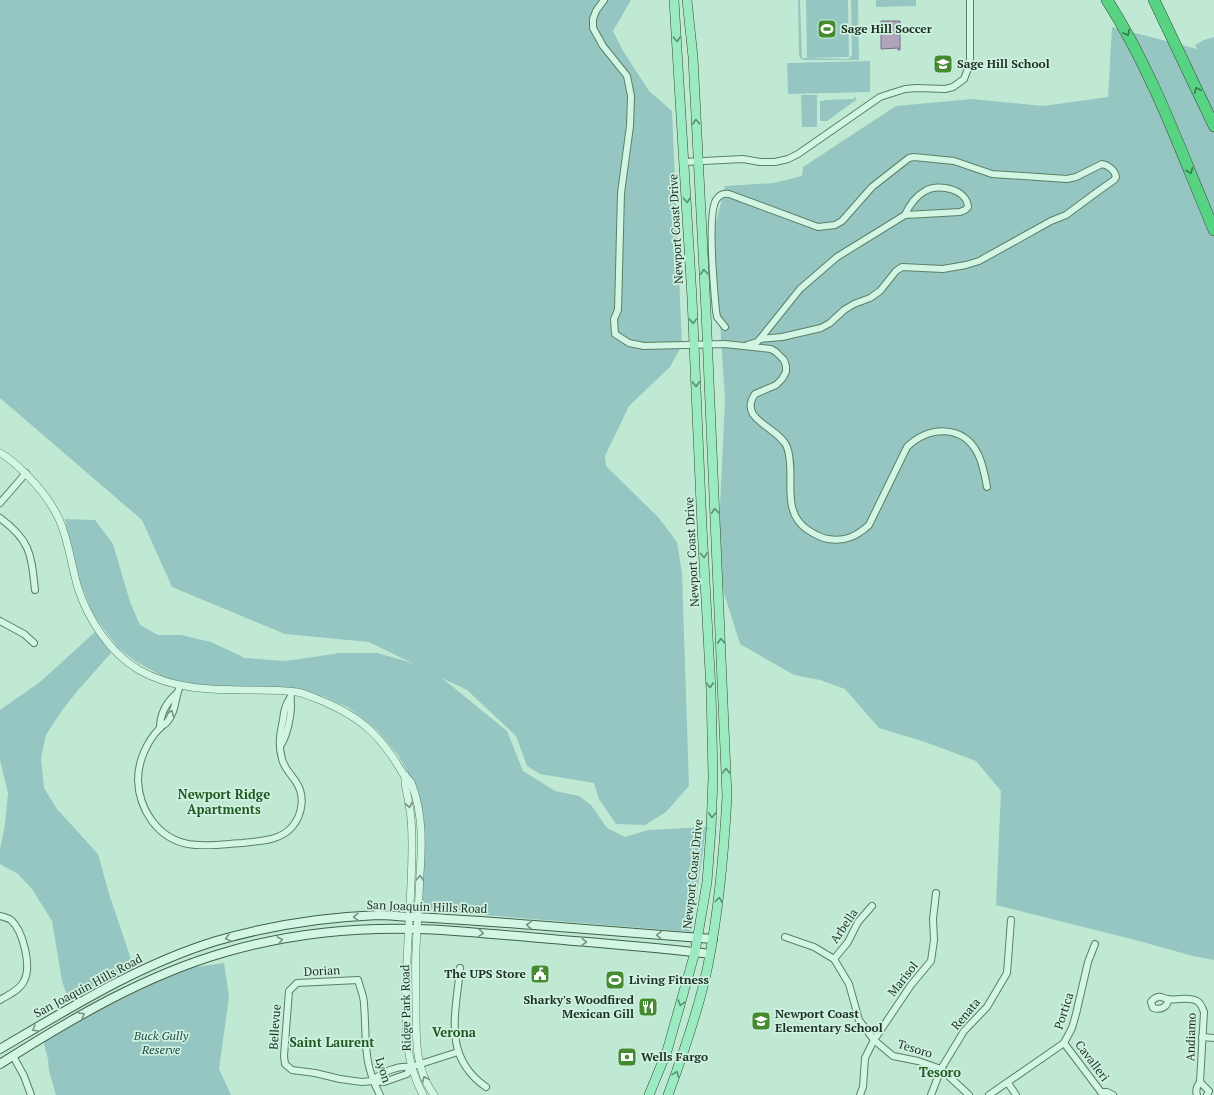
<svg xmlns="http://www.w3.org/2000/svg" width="1214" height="1095" viewBox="0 0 1214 1095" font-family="'PT Serif',serif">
<rect width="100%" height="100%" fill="#c0e9d4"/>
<g fill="#96c6c1">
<polygon points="0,0 631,0 613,31 623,51 649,91 672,111 682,345 670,367 629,406 605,456 606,466 658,517 677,542 682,573 689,786 666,812 645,825 616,824 599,799 594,783 540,774 527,766 516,736 467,690 442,678 507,731 523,771 555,791 579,796 591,805 607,828 625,837 648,830 706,827 692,932 423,910 420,809 410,777 398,755 377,730 349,708 325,697 295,688 213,686 185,683 162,676 135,661 118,648 93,614 77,574 65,519 95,520 113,544 130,602 140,625 158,635 181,635 211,642 245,658 286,661 340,653 377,653 406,661 420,667 369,642 285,634 172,587 142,520 0,398"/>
<polygon points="798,0 800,0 802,58 849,59 852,55 851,0 858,0 859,60 805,60 801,59 799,55"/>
<polygon points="806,0 848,0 849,57 807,58"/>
<polygon points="876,0 916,0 916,6 876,7"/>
<polygon points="1112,27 1197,49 1195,45 1204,40 1214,37 1214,960 1193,956 1139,941 996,905 1001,791 976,761 925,742 879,728 845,689 820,680 794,675 740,644 717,571 725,400 714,231 725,186 774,183 802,176 803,167 896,106 972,99 1043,106 1108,97"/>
<polygon points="870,61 870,92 788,94 787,63"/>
<polygon points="801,95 817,95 817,127 802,127"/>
<polygon points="854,97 856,97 856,100 827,121 820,121 820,101 824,101 824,100 854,99"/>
<polygon points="95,632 111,653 79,689 63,709 46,735 41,758 44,788 57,809 98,854 110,897 134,968 69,1001 62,981 52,921 32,889 18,874 0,864 0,849 5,825 8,793 0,760 0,710 40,682"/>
<polygon points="224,963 229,997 219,1069 231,1095 56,1095 49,1071 48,1059 43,1040 103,1003 181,969"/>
</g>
<polygon fill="#afa3bc" stroke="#7b6b88" points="881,21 900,21 900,50 898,50 898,48 881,49"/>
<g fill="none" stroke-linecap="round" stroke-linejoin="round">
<defs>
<g id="minor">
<path d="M604 0 596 11 593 19V28L603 46 627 76 631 96 630 126 621 193 618 310 614 319 615 334 629 343 644 346 725 344 771 349 776 352 784 360 786 366V372L782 379 776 385 755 394C737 420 779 427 787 447 797 474 779 511 808 530 814 534 821 538 828 539 845 542 857 536 869 525L907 447C929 426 963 424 978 454 983 464 985 476 987 487"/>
<polyline points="684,162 743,159 760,162 775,162 788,159 798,154 880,97 905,89 917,88 945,89 953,87 964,79 969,66 970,59 970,1"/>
<path d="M725 327 717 317 716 311C714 289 707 216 716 200 719 195 724 193 729 194L818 227 835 225 842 221 872 187 909 158 914 157 954 161 992 174 1067 179 1076 177 1102 164C1108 165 1115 170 1116 177L1114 180 1097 192 1066 215 1051 221 979 261 966 265 943 269 902 267 896 271 880 291 870 298 854 304 844 310 830 323 821 328 782 337 760 339 757 342 747 345"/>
<path d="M760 339 800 289 837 257 905 215 960 212 965 210 968 207C967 189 938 183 925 191 916 196 909 206 905 215"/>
<polyline points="0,503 26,473"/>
<path d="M0 518C31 541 31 554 35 590"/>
<polyline points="0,621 24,634 34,643"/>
<path d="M180 686C175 697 176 712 167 722 165 725 162 725 160 728 147 741 138 761 138 780 139 809 157 838 188 844 205 847 225 844 242 843 259 841 280 841 292 827 303 814 305 795 296 782 291 774 284 768 282 759 278 745 280 734 283 720 284 712 285 705 290 698"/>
<path d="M160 728C160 715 166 703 176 694"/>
<path d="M280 746C287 737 291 716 291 705 291 701 290 699 291 695"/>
<path d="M0 916C4 917 8 918 11 920 23 931 32 966 24 981 20 990 8 995 0 1000"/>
<polyline points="785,937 814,947 834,959 849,984 859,1020 874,1040 893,1056 918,1061 941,1069 969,1095"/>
<polyline points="834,959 848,942 858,922 872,906"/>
<path d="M460 968C456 1014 442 1056 486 1087"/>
<path d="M1168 999C1168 1008 1160 1010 1153 1008L1151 1002C1153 999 1154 998 1158 997 1162 996 1164 999 1168 999 1177 1001 1188 996 1197 1001 1201 1003 1202 1007 1204 1012L1200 1082C1197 1086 1195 1090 1197 1095"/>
<polyline points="1202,1037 1214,1038"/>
<polyline points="1064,1043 1101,1092"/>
<polyline points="13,1056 24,1076 31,1095"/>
<path d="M372 1081C382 1072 398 1065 411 1067L458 1052"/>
<polyline points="1200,1082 1209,1091 1207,1095"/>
<polyline points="1008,1083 1016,1095"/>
<polyline points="1101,1092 1107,1092 1113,1095"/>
<path d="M380 1095C362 1061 367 1040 364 1004 364 996 360 988 358 980L297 983 289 991 284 1056 285 1064 292 1070 315 1073 340 1079 362 1082 372 1081 384 1082 407 1074 411 1067"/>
<polyline points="860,1095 863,1087 865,1058 874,1040 911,985 931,961 934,940 933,919 936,893"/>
<polyline points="931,1095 941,1069 964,1031 987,1007 1007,973 1011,920"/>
<polyline points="989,1095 1064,1043 1072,1028 1076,1014 1088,962 1095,944"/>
</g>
<g id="tertiary">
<path d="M0 453C10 458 19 467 27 475 40 488 51 502 59 519 69 541 71 565 78 588 88 619 110 653 139 670 174 690 213 690 252 690 267 690 282 690 297 692 307 694 317 699 327 703 356 716 373 729 392 756 396 762 400 769 404 775 407 778 411 781 412 785 423 814 422 844 420 874 419 899 417 925 416 950 415 970 416 989 416 1009 416 1039 415 1069 434 1095"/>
<path d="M405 775C404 786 408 795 409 805 412 818 412 832 412 845 412 893 407 940 406 988 406 1028 404 1059 423 1095"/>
</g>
<g id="secondary">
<path d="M0 1049C70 1008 138 965 216 941 268 926 324 917 378 915 390 915 403 917 415 917 455 919 494 922 534 925 594 930 653 934 713 939"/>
<path d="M0 1064C71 1019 145 975 226 952 288 934 353 927 417 929 458 930 499 935 540 938 596 943 653 947 710 954"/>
</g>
<g id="primary">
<polyline points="649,1095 667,1051 695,952 707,882 711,829 713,777 711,690 702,527 692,298 674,0"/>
<path d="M668 1095C684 1052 699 1009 708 965 719 909 724 853 727 796L706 311 693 57 687 0"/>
</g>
<g id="motorway">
<path d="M1107 0C1153 72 1181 152 1214 230"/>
<polyline points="1154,0 1214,126"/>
</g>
</defs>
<use href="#minor" stroke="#5a8066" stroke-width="8"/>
<use href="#tertiary" stroke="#5a8066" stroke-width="8"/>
<use href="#secondary" stroke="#3d6248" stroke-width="10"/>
<use href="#primary" stroke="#2e4e36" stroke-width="10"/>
<use href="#motorway" stroke="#2e4e36" stroke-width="12"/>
<use href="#minor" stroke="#d3f5e3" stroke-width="6"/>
<use href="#tertiary" stroke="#d3f5e3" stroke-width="7"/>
<use href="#secondary" stroke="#d3f5e3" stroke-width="8"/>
<use href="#primary" stroke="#9beac1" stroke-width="9"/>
<use href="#motorway" stroke="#58d283" stroke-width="11"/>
</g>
<defs><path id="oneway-chevron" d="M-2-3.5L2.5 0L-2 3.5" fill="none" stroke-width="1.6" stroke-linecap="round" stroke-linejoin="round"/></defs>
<g stroke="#38794e">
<use href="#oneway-chevron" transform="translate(1127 33) rotate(61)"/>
<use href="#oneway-chevron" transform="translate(1197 90) rotate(-115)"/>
<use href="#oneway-chevron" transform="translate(1190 171) rotate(68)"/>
</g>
<g stroke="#5c8e72">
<use href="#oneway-chevron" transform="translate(677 39) rotate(87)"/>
<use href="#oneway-chevron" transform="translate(696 122) rotate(-93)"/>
<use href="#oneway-chevron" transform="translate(687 200) rotate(87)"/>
<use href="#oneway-chevron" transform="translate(704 272) rotate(-94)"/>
<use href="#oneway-chevron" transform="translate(693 321) rotate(88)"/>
<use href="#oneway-chevron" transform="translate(696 384) rotate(88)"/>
<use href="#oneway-chevron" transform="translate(715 511) rotate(-93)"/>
<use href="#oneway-chevron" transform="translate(704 555) rotate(86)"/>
<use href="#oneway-chevron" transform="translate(721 641) rotate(-92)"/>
<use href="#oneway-chevron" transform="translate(710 685) rotate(87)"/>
<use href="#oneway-chevron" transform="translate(726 771) rotate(-92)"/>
<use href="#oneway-chevron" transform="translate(712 815) rotate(93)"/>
<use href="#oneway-chevron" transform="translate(719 900) rotate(-82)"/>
<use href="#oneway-chevron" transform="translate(681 1003) rotate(107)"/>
<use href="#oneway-chevron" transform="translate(676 1074) rotate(-70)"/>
</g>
<g stroke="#789383">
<use href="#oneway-chevron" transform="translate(171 713) rotate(-65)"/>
<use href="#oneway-chevron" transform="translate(409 805) rotate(79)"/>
<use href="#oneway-chevron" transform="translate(420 878) rotate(-87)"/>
<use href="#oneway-chevron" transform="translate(356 917) rotate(176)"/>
<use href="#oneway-chevron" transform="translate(529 925) rotate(-175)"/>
<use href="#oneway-chevron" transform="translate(481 933) rotate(5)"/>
<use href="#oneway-chevron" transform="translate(659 935) rotate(-176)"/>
<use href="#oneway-chevron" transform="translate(228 938) rotate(165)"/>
<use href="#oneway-chevron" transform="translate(280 940) rotate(-11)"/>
<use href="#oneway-chevron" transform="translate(584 942) rotate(4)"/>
<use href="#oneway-chevron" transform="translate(82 1015) rotate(-31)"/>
<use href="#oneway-chevron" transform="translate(35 1029) rotate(150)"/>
<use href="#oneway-chevron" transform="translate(425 1079) rotate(-115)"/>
</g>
<defs>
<symbol id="stadium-square" viewBox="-11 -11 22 22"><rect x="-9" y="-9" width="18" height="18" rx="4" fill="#438a30" stroke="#cff1e0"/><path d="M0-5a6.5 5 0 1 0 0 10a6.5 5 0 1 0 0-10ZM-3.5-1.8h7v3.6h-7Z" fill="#fff"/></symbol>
<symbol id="school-square" viewBox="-11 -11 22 22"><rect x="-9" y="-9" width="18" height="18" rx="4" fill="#438a30" stroke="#cff1e0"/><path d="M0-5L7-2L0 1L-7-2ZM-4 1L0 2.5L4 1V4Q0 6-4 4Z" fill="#fff"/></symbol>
<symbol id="civic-square" viewBox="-11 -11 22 22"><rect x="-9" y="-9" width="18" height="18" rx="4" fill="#438a30" stroke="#cff1e0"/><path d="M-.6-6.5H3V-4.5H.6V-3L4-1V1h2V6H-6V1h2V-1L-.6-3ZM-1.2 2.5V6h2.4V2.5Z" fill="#fff"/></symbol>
<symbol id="restaurant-square" viewBox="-11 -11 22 22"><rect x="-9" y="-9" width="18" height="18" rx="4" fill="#438a30" stroke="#cff1e0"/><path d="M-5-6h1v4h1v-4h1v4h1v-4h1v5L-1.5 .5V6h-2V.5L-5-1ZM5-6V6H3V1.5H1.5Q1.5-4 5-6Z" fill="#fff"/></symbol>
<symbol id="bank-square" viewBox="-11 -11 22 22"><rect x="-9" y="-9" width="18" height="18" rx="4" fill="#438a30" stroke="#cff1e0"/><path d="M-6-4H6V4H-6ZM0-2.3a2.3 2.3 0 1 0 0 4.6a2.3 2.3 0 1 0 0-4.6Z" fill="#fff"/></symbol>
</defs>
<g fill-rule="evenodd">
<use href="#stadium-square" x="816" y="18" width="22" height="22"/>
<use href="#school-square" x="932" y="53" width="22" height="22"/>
<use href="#civic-square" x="529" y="963" width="22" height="22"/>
<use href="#stadium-square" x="604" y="969" width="22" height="22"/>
<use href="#restaurant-square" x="637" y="996" width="22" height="22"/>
<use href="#school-square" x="750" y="1010" width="22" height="22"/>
<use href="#bank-square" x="616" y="1046" width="22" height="22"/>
</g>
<g text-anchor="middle" stroke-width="3.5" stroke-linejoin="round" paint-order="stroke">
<g font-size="12" font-weight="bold" fill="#1d3123" stroke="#cff1e0" text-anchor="start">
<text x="841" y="33">Sage Hill Soccer</text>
<text x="957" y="68">Sage Hill School</text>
<text x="526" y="978" text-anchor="end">The UPS Store</text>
<text x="629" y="984">Living Fitness</text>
<text x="634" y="1004" text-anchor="end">Sharky's Woodfired<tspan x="634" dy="14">Mexican Gill</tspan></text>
<text x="775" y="1018">Newport Coast<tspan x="775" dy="14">Elementary School</tspan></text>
<text x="641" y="1061">Wells Fargo</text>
</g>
<g font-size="12" fill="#1d3123" stroke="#cff1e0">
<text transform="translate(676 229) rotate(-93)" y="4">Newport Coast Drive</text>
<text transform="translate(692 552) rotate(-93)" y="4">Newport Coast Drive</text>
<text transform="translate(693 874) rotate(-84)" y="4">Newport Coast Drive</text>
<text transform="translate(427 907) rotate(2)" y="4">San Joaquin Hills Road</text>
<text transform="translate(844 926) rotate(-56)" y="4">Arbella</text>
<text transform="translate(322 971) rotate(-3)" y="4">Dorian</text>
<text transform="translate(903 979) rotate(-52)" y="4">Marisol</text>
<text transform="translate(88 986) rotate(-28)" y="4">San Joaquin Hills Road</text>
<text transform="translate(406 1008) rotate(-91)" y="4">Ridge Park Road</text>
<text transform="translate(1064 1011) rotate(-72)" y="4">Portica</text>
<text transform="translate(966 1014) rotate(-50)" y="4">Renata</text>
<text transform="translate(275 1027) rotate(-86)" y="4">Bellevue</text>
<text transform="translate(1191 1037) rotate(-88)" y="4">Andiamo</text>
<text transform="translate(915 1049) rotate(17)" y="4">Tesoro</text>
<text transform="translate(1092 1061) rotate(53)" y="4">Cavalleri</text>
<text transform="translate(383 1070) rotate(72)" y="4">Lyon</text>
</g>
<g font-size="12" font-style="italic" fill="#254a4c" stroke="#cff1e0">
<text x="161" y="1040">Buck Gully<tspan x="161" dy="14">Reserve</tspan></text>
</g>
<g font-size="13" font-weight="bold" fill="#205a20" stroke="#cff1e0">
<text x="224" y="799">Newport Ridge<tspan x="224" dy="15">Apartments</tspan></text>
<text x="454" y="1037">Verona</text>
<text x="332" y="1047">Saint Laurent</text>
<text x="940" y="1077">Tesoro</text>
</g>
</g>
</svg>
